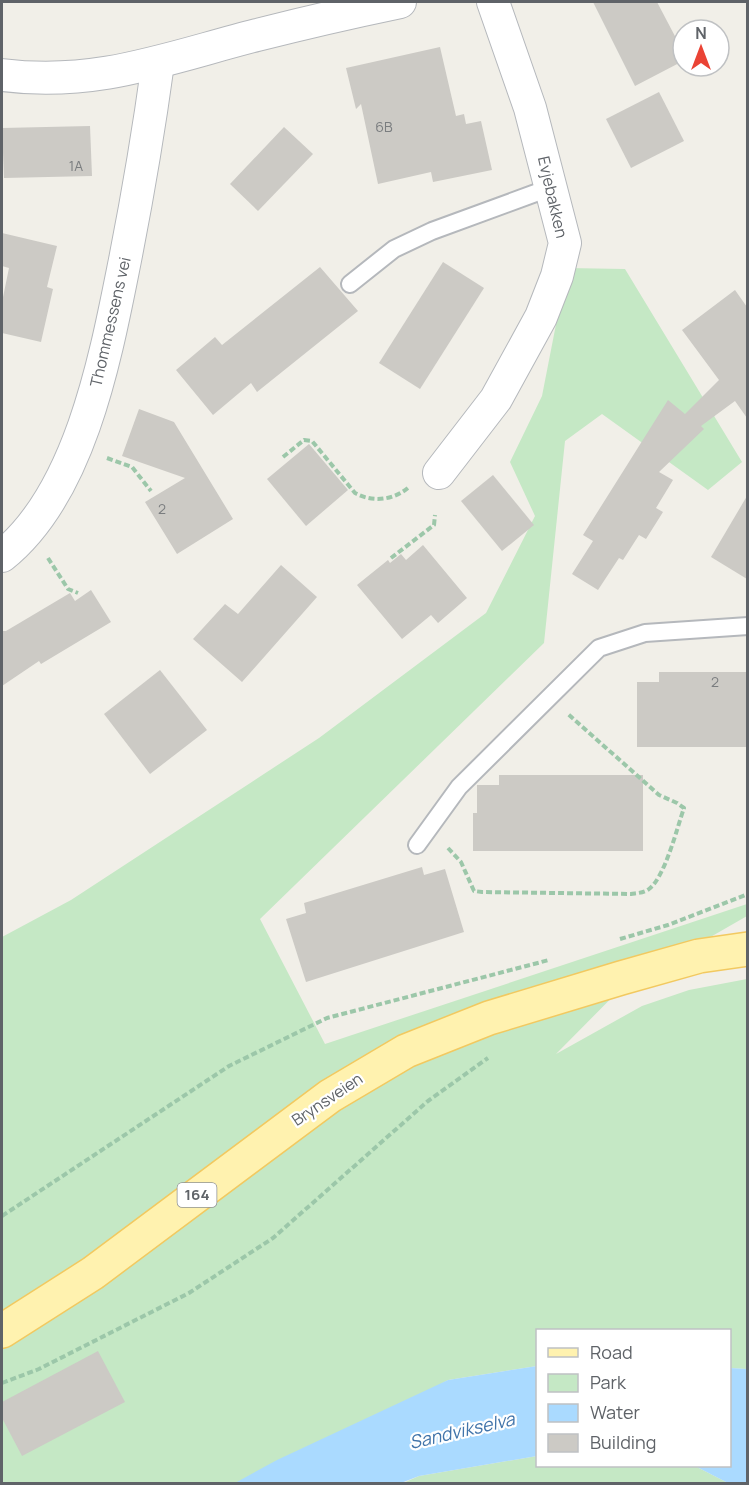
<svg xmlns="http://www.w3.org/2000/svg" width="749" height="1485" viewBox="0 0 749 1485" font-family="Manrope,sans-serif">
<rect width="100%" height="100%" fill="#f1efe8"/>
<g fill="#c5e8c5">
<polygon points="567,268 625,269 742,462 708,490 602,414 565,441 544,643 260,919 325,1044 747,904 747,916 707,939 657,952 556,1054 642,1006 689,990 747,979 747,1369 730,1368 730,1330 538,1330 537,1366 448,1380 264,1483 2,1484 2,937 71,900 319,738 486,613 535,516 510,462 542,396"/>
<polygon points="537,1456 538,1466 695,1466 728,1483 401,1484 419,1476"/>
</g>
<g fill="#aadaff">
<polygon points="537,1366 537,1456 419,1476 401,1483 235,1483 277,1460 448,1380"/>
<polygon points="730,1368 747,1369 747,1483 728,1483 695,1466 730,1466"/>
</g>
<g fill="#cccac5">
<polygon points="593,2 657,2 677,40 675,42 683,61 635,86"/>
<polygon points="440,47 456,116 464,114 466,124 481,121 492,170 433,182 431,172 378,184 361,104 356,109 346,68"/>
<polygon points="659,92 684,141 631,168 606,119"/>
<polygon points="90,126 92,176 4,178 2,128"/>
<polygon points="284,127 313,154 258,211 230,184"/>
<polygon points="2,233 57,246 47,287 53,289 41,342 2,333 2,302 9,268 2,266"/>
<polygon points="443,262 484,288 420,389 379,363"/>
<polygon points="320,267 358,311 257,392 251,383 213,415 176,370 215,337 222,345"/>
<polygon points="735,290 747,307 747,418 735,401 701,426 704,429 659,472 673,480 656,508 663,512 646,539 639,535 623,560 619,558 598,590 572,574 593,541 583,535 668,400 685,414 719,380 682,330"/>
<polygon points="139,409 174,422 233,519 177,554 145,502 185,478 122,456"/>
<polygon points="309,444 348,490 306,526 267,479"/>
<polygon points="493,475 534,525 502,551 461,501"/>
<polygon points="747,496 747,579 711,557"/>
<polygon points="423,545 467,598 438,623 431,615 402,639 357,585 388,560 390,563 401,554 406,560"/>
<polygon points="281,565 317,597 242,682 193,639 225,604 238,614"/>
<polygon points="91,590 111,622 41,664 39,661 2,686 2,631 6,631 70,593 75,601"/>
<polygon points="160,670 207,730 150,774 104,714"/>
<polygon points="659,672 747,672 747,747 637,747 637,682 659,682"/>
<polygon points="499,775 643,775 643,851 473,851 473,813 477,813 477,785 499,785"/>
<polygon points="422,867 424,875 445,869 464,932 306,982 286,919 306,913 304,903"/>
<polygon points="98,1351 125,1402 22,1456 2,1418 2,1402"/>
</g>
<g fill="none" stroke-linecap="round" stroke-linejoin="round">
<defs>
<g id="lane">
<polyline points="350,284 394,249 432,231 552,187"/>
<polyline points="417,845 459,787 599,648 645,633 748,626"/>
</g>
<g id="street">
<path d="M2 75C97 87 167 58 257 35 304 23 352 12 400 2"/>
<polyline points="439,473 496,399 541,317 557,276 565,243 530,108 493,2"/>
<path d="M2 556C81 493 106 355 125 260 138 194 149 129 158 63"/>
</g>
<polyline id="primary" points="2,1331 93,1273 330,1096 406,1051 489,1018 621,978 699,956 748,949"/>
</defs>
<use href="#lane" stroke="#b5b8bc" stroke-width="20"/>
<use href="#street" stroke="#b5b8bc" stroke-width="34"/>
<use href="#primary" stroke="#f2c960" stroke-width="36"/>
<g stroke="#9cc7a9" stroke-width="4" stroke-dasharray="6 3" stroke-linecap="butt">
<path d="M283 457 304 440 312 441 355 493C373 503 394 500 409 487"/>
<polyline points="107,458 132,467 151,491"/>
<polyline points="48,558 68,589 78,593"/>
<polyline points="391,558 434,525 435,515"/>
<path d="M448 848 461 862 474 891 482 892 631 894C637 893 644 893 649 889 665 877 677 828 684 808L677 803 659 795 568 714"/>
<polyline points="620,939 668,925 748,894"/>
<polyline points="2,1216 229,1066 327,1018 549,960"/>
<polyline points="2,1383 39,1369 189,1293 273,1238 428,1101 488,1058"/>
</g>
<use href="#lane" stroke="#fff" stroke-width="16"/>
<use href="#street" stroke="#fff" stroke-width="32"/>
<use href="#primary" stroke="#fff2af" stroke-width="33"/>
</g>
<g text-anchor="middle" stroke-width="4.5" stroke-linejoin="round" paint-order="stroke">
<g font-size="14" fill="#7a7d7f">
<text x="384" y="132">6B</text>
<text x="76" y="171">1A</text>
<text x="162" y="514">2</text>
<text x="715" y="687">2</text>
</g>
<rect fill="#fff" stroke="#8f9295" stroke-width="1.5" x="177.5" y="1183" width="39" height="24" rx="4.5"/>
<g font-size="15" font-weight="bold" fill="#5f6368">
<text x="197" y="1200">164</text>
</g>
<g font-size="16" fill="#5f6368" stroke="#fff">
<text transform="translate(553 197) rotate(77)" y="6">Evjebakken</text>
<text transform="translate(110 322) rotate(-77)" y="6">Thommessens vei</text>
<text transform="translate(327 1099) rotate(-34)" y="6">Brynsveien</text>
</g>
<g font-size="18" font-style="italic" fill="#4174aa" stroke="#fff">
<text transform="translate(462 1431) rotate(-13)" y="6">Sandvikselva</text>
</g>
</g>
<rect width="749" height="1485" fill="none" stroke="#5f6368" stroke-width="6"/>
<rect x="536" y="1329" width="195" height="138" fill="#ffffff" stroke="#bfc1c3" stroke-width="1.5"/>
<rect x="548" y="1348" width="30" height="9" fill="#fff2af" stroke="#bfc1c3" stroke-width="1.5"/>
<text x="590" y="1359" font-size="18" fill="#5f6368">Road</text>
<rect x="548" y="1374" width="30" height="18" fill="#c5e8c5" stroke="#bfc1c3" stroke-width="1.5"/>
<text x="590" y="1389" font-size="18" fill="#5f6368">Park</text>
<rect x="548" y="1404" width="30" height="18" fill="#aadaff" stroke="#bfc1c3" stroke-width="1.5"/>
<text x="590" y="1419" font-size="18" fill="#5f6368">Water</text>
<rect x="548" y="1434" width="30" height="18" fill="#cccac5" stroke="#bfc1c3" stroke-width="1.5"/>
<text x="590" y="1449" font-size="18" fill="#5f6368">Building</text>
<g transform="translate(701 48)"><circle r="28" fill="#ffffff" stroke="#bfc1c3" stroke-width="1.5"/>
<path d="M0-4.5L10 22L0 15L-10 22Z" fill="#ea4335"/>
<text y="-9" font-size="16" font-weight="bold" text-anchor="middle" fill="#5f6368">N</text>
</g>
</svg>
